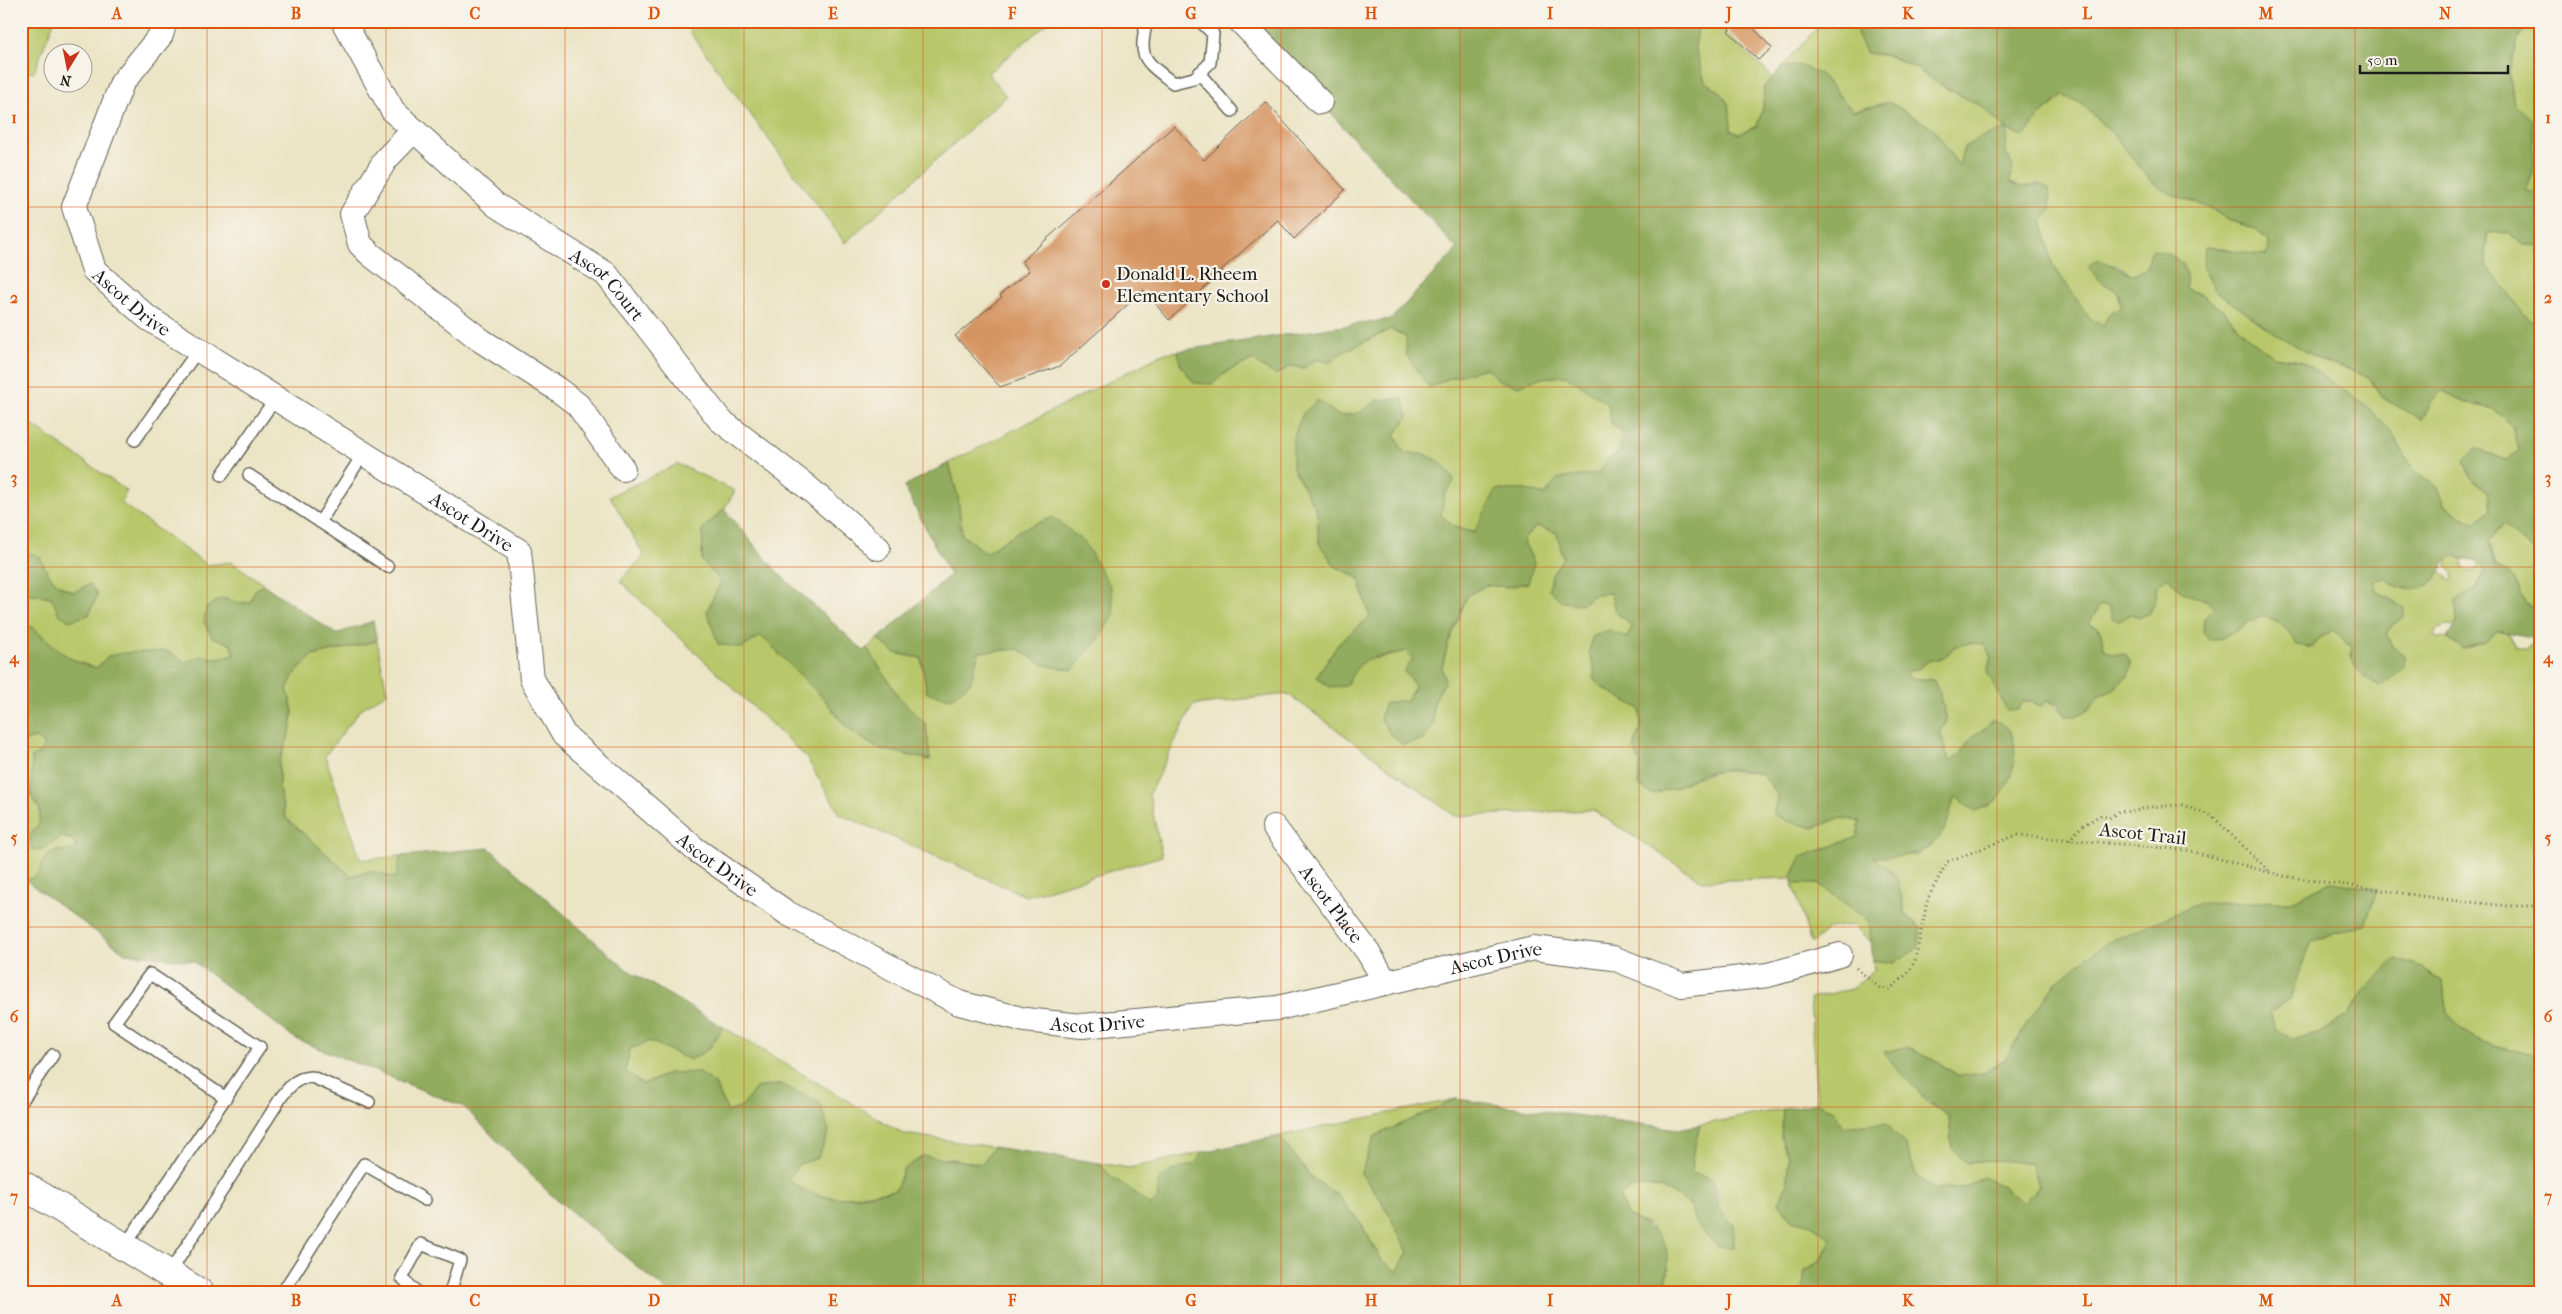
<svg xmlns="http://www.w3.org/2000/svg" width="2562" height="1314" viewBox="0 0 2562 1314" font-family="'IM FELL French Canon',serif">
<rect width="100%" height="100%" fill="#f7f3e8"/>
<filter id="ink" filterUnits="userSpaceOnUse"><feTurbulence type="fractalNoise" baseFrequency=".02" numOctaves="2"/><feDisplacementMap in="SourceGraphic" scale="10" xChannelSelector="R" yChannelSelector="G"/><feConvolveMatrix kernelMatrix="1 2 1 2 8 2 1 2 1" color-interpolation-filters="sRGB"/></filter>
<filter id="wash" filterUnits="userSpaceOnUse"><feTurbulence type="fractalNoise" baseFrequency=".0096" numOctaves="4" result="noise"/><feDisplacementMap in="SourceGraphic" scale="20" xChannelSelector="R" yChannelSelector="G"/><feGaussianBlur stdDeviation="1.12" result="paint"/><feColorMatrix in="noise" values="0 0 0 0 0 0 0 0 0 0 0 0 0 0 0 0 0 1.4 0 .05"/><feComposite in="paint" operator="in"/></filter>
<g filter="url(#wash)">
<rect width="100%" height="100%" fill="#ebe4c5"/>
<g fill="#b8c76a" stroke="#6a7243">
<polygon points="21,21 54,21 34,72 21,74"/>
<polygon points="692,21 1050,21 988,73 1006,96 845,243 690,32"/>
<path d="M1699 21H1713L1773 77 1764 87 1763 108 1757 126 1739 134 1731 130C1730 105 1729 94 1705 83L1695 47Z"/>
<path d="M1823 21H1860L1857 34 1867 53 1889 56 1912 66 1946 88 1981 106 2007 130 2024 136 2042 113 2063 96 2081 103 2115 136 2153 183 2171 194 2207 206 2228 220 2256 229 2268 241V255L2244 254 2221 247 2203 268 2216 291 2274 333 2323 361 2347 368 2369 377 2381 397 2421 419 2431 402 2442 390 2466 403 2495 409 2513 426 2519 450 2507 461 2477 449 2464 460 2471 479 2488 491 2491 510 2476 523 2459 516 2444 503 2437 488 2413 469 2391 431 2330 382 2301 361 2274 357 2245 335 2227 314 2201 295 2146 269 2134 275 2116 265 2088 266 2099 280 2118 292 2122 307 2111 312 2103 325 2091 320 2052 264 2042 220 2041 184 2021 187 2010 181C2014 159 2005 151 1992 133L1964 147 1959 167 1934 129 1870 107 1853 111 1820 74 1781 68Z"/>
<polygon points="2529,21 2541,21 2541,197 2526,190 2533,173 2514,103 2509,72 2518,40"/>
<path d="M2508 232 2523 245H2541V319L2531 321C2514 304 2503 283 2486 266L2487 233Z"/>
<path d="M1391 329 1406 337 1429 388 1447 379 1486 368 1500 381 1519 386 1539 378 1567 376 1609 404 1611 423 1623 433 1620 452 1608 459 1599 473 1580 476 1545 495 1525 490 1483 516 1475 533 1454 527 1440 515 1444 495 1454 481 1426 455 1403 452 1395 435 1408 417 1378 400 1359 413 1339 416 1306 490 1317 512 1319 543 1335 566 1359 578 1370 617 1340 642 1316 677 1354 669 1364 660 1390 656 1405 651 1413 659 1404 671 1416 686 1407 700 1434 724C1430 706 1435 698 1445 682L1442 667 1448 644 1467 596 1486 585 1507 587 1534 563 1523 540 1536 526 1558 533 1563 558 1552 575 1562 602 1582 604 1595 594 1611 593 1615 611 1632 626 1627 638 1589 653 1594 667V679L1602 687 1640 709 1641 728 1634 747 1640 763 1674 788C1708 771 1724 767 1762 774L1778 795 1814 828 1839 818 1860 821 1857 837 1802 857 1791 878 1702 881 1593 810 1455 816 1288 694 1193 705 1149 794 1162 856 1026 896 840 814 806 757 620 581 644 556 610 496 678 464 735 491 724 509 703 529 702 561 721 581 707 611 742 648 761 635 825 700 847 728 877 748 930 760 926 724 898 696 867 648 878 639 895 653 921 658 927 692 970 683 979 652 1018 649 1044 665 1020 530 986 553 962 535 958 497 949 463 1165 353 1178 351 1180 364 1212 384 1228 371 1254 359 1276 375 1291 366 1303 368 1317 359 1329 363 1341 353Z"/>
<path d="M21 417 127 491 121 503 207 565 232 562 264 585 255 590 250 602 241 603 222 598 212 637 231 644 234 656C217 659 202 656 186 662L166 651 108 656 97 668C58 659 52 639 21 620V598L31 594 51 597 59 614 89 615 97 594 90 584 74 592C56 586 47 575 40 557L25 551 21 558Z"/>
<polygon points="2504,523 2520,541 2541,554 2541,607 2539,613 2525,603 2514,579 2495,564 2489,541"/>
<path d="M2456 554 2459 558 2464 559 2463 566 2468 571H2474L2480 564 2485 569 2475 590 2456 601 2457 622 2455 626 2446 625 2436 629 2434 636 2447 638 2463 649 2485 642 2497 631 2508 633 2516 647 2525 649 2538 639 2541 640V1055C2507 1050 2468 1045 2449 1015 2444 1006 2444 990 2443 981L2422 968 2364 991 2347 1016 2318 1034 2293 1038 2276 1031 2270 1013 2290 1000 2298 974 2312 942 2336 932 2365 925 2377 890 2330 882 2292 901 2198 904 2162 920 2058 980 2027 1023 2005 1060 1984 1073 1959 1076 1939 1063 1906 1047 1923 1099 1949 1117 1952 1148 1966 1163 2002 1160 2032 1164 2039 1186 2023 1204 2004 1187 1984 1178 1961 1188 1935 1190 1917 1177 1906 1146 1842 1127 1834 1110 1817 1103 1810 998 1851 989 1874 970 1873 960 1894 963 1921 928 1905 914 1900 891 1873 857 1918 854 1931 846 1955 796 1975 811 1988 806 2001 796 1993 720C1987 728 1985 728 1978 733 1965 741 1967 752 1949 761L1940 732 1947 721 1940 693 1933 680 1909 678 1907 671 1918 669 1928 661 1945 657 1954 647 1969 643 1985 644 1991 658 1987 672 2007 710C2029 698 2051 693 2066 716L2087 711 2099 696 2109 692 2128 676 2114 654 2104 649 2103 638 2089 624 2100 605 2155 601 2156 588 2167 577 2184 593 2206 600 2214 608 2243 625 2260 615C2279 620 2288 628 2298 645L2312 647 2320 638 2333 630 2352 647 2350 657 2405 656 2392 646 2386 634 2392 625 2404 617 2392 599 2376 591 2374 580 2385 578C2404 594 2424 593 2438 572L2451 580 2453 573 2447 567 2449 558Z"/>
<polygon points="377,641 387,693 361,709 325,756 361,860 401,856 396,878 370,871 351,876 286,818 279,789 279,763 291,729 293,711 287,689 293,676 312,656"/>
<path d="M35 738 43 741 42 752 32 758 31 796 40 810 39 823 30 837 32 849H42L62 837 73 840 77 848 70 852 57 851 43 862C41 873 36 878 25 880L21 877V742Z"/>
<polygon points="1803,883 1819,884 1869,921 1872,943 1853,925 1829,928 1811,944 1793,884"/>
<polygon points="723,1027 904,1134 993,1147 982,1164 947,1158 903,1170 897,1190 837,1198 804,1193 788,1179 799,1164 818,1158 829,1131 756,1088 742,1107 728,1112 715,1084 669,1073 643,1085 625,1071 630,1049 650,1041 668,1049 709,1049"/>
<polygon points="1456,1099 1375,1136 1361,1173 1382,1201 1408,1252 1397,1272 1381,1259 1361,1224 1338,1196 1311,1177 1279,1136"/>
<polygon points="1783,1109 1781,1138 1789,1160 1788,1181 1779,1203 1792,1220 1812,1225 1831,1239 1822,1259 1805,1270 1802,1293 1663,1293 1669,1270 1651,1226 1627,1216 1619,1195 1639,1185 1668,1190 1691,1205 1695,1223 1706,1233 1719,1208 1717,1187 1691,1173 1692,1157 1700,1125"/>
<path d="M1203 1152 1195 1164 1172 1171 1159 1197 1150 1207C1135 1188 1111 1182 1099 1163L1129 1168Z"/>
</g>
<g fill="#92ac5e" stroke="#57643d" fill-rule="evenodd">
<path d="M1240 21H1699L1695 47 1705 82C1729 94 1730 105 1731 130L1739 134 1757 126 1763 108 1764 87 1781 68 1799 65 1820 74 1853 111 1889 102 1934 129 1959 166 1964 147 1979 138 2007 129 1981 106 1946 88 1912 66 1890 56 1867 53 1857 34 1860 21H2529L2518 40 2509 72 2514 103 2532 120 2533 173 2526 190 2541 197V245H2523L2508 232 2487 233 2486 266C2503 283 2514 304 2531 321L2541 319V554L2520 541 2504 523 2489 541 2495 564 2514 579 2525 603 2538 612 2541 607V640L2497 631 2485 642 2463 649 2447 638 2457 622 2455 601 2475 590 2485 569 2475 560 2459 558 2456 554C2439 564 2440 576 2430 584 2415 594 2397 589 2385 578L2374 580 2376 591 2404 608V617L2392 625 2386 634 2392 646 2405 656V667L2381 687C2365 677 2348 668 2352 647L2333 630 2320 638 2312 648 2297 645C2288 628 2279 620 2260 616L2222 638 2209 640 2203 632 2204 618 2214 608 2206 600 2184 593 2167 577 2156 588 2155 601 2150 613 2139 617 2132 614 2119 621 2112 618 2109 606 2100 605 2089 624 2098 627 2103 638 2104 649 2114 654H2126L2131 664 2128 676 2109 692 2099 696 2087 711 2076 716H2066L2058 704 2048 700 2039 708 2032 701 2024 700 2019 709 2007 710 1987 672 1991 658 1985 644 1969 643 1954 647 1945 657 1928 661 1918 669 1907 671 1909 678 1933 680 1940 693 1947 721 1940 732 1949 761C1965 754 1965 741 1978 733 1985 728 1987 728 1993 720 2025 726 2016 775 2001 795 1996 803 1984 807 1975 811L1955 796C1951 807 1949 821 1944 830 1929 857 1900 857 1874 857L1897 877 1905 914 1921 928 1918 948 1894 963 1873 960 1869 921 1819 884H1793L1791 878 1801 857 1857 837 1860 821 1839 818 1814 828 1787 821 1773 814 1778 795 1762 774 1737 769 1704 773 1674 788 1652 794 1638 785 1640 763 1634 747 1641 728 1640 709 1602 687 1594 679V667L1589 653 1592 637 1609 630 1627 638 1632 626 1615 611 1611 593 1595 594 1582 604 1562 602 1549 589 1552 575 1563 558 1557 533 1536 526 1523 540 1534 563 1528 583 1507 587 1486 585 1467 596 1448 644 1442 667 1445 682C1435 698 1430 706 1434 724L1423 740 1403 745 1390 734 1380 718 1385 703 1407 700 1415 686 1404 671 1413 659 1405 651C1372 662 1364 650 1346 686L1329 687 1316 677 1340 642 1370 617 1359 578 1335 566 1319 543 1317 512 1293 468V438L1303 413 1318 400 1339 416 1359 413 1378 400 1403 398 1408 417 1395 435 1403 452C1429 455 1440 455 1454 481L1444 495 1441 515 1454 527 1474 533 1496 490H1525L1545 495 1557 479 1599 473 1608 459 1620 452 1623 433 1611 423 1608 404 1567 376 1539 378 1519 386 1500 381 1486 368 1447 379 1429 388 1406 354V337L1391 329 1341 353 1329 363 1317 359 1303 368 1291 366 1276 375 1260 366 1254 359 1228 371 1212 384 1194 383 1180 364 1178 351 1391 319 1457 249 1320 102ZM2063 96 2081 103 2115 136 2153 183 2171 194 2207 206 2228 220 2256 229 2268 241 2267 255C2246 254 2226 248 2205 247L2203 268 2216 291 2274 333 2323 361 2347 368 2369 377 2381 397 2422 420 2431 402 2442 390 2466 403 2494 409 2513 426 2519 450 2507 461 2477 449 2464 460 2471 479 2488 491 2491 510 2476 523 2459 516 2444 503 2437 488 2413 469 2391 431 2366 406 2301 361 2274 357 2245 335 2227 314 2201 295 2186 288C2189 261 2175 255 2152 250L2146 269 2134 275 2097 259 2088 266 2099 280 2118 292 2122 307 2111 312 2103 325 2091 320 2052 264 2042 220 2051 210 2049 189 2041 184 2021 187 2010 181 2013 167 2006 152 2007 130 2024 136 2042 113Z"/>
<polygon points="949,463 958,497 962,535 986,553 1020,530 1053,517 1085,543 1111,588 1114,614 1099,639 1072,670 1044,665 1018,649 979,652 970,683 952,698 927,693 921,658 895,653 878,639 950,575 904,486"/>
<polygon points="724,509 779,574 864,651 867,648 898,696 926,724 930,760 877,748 847,728 825,700 761,636 742,648 718,644 707,611 721,581 702,561 703,529"/>
<path d="M25 551 40 557C47 575 56 587 74 592L90 584 97 594 89 615 69 621 59 614 51 597 31 594 21 598V558Z"/>
<path d="M264 585 336 634 373 621 377 641 312 656 293 676 287 689 293 711 291 729 279 763V789L286 818 351 876 370 871 396 878 401 856 489 848 626 969 723 1027 709 1049 690 1060 650 1041 630 1049 625 1071 643 1085 669 1073 699 1072 715 1084 728 1112 742 1107 756 1088 781 1084 820 1103 829 1131 818 1158 799 1164 788 1179C821 1208 857 1196 896 1190L903 1170 923 1156 982 1164 993 1147 1099 1163C1111 1181 1134 1188 1150 1206L1159 1197 1158 1181 1172 1171 1195 1164 1203 1152 1279 1136 1311 1177 1338 1196 1361 1224 1381 1259 1397 1272 1408 1252 1382 1201 1361 1173 1375 1136 1456 1099 1678 1129 1700 1125 1692 1157 1691 1173C1724 1179 1711 1185 1718 1207 1721 1213 1729 1220 1734 1225V1247L1717 1246 1695 1223 1691 1205C1665 1188 1649 1178 1619 1195L1627 1216C1669 1235 1674 1249 1663 1293H669L548 1192 464 1107 296 1039 193 961 125 953 25 880C45 877 37 866 47 856 55 848 68 853 77 848L73 840 62 837 42 849 32 850 29 837 39 823 40 810 31 796 32 757 42 752 43 742 35 738 21 742V620C52 639 58 659 97 668L108 656 124 653 166 651 186 662 201 656 216 659 234 655 231 644 212 637 204 623 206 608 222 598 241 603 250 602 255 590Z"/>
<path d="M2330 882 2377 889 2365 925 2336 932 2312 942 2298 974 2290 1000 2270 1013 2276 1030 2293 1038 2318 1034 2347 1016 2364 991 2396 959 2422 968 2443 981C2444 990 2444 1006 2449 1015 2468 1045 2507 1050 2541 1055V1293H1802L1805 1270 1822 1259 1831 1239 1812 1225 1792 1220 1779 1203 1788 1181 1789 1160 1781 1138 1783 1109 1817 1103 1834 1110 1842 1127 1886 1123 1906 1146 1917 1177 1935 1190 1961 1188 1984 1178 2004 1187 2023 1203 2039 1186 2032 1164 2002 1160 1966 1163 1952 1148 1949 1117C1923 1098 1903 1078 1884 1052L1906 1047 1939 1063 1959 1076 1984 1073 2005 1060 2027 1023 2058 980 2106 943 2198 904 2292 901Z"/>
</g>
<g id="blocks">
<g fill="#d59562">
<polygon points="1723,21 1747,21 1772,48 1758,60 1728,31 1730,29"/>
<polygon points="1266,102 1345,190 1294,239 1278,220 1221,270 1223,271 1169,320 1144,290 1060,366 1000,387 955,336 1002,297 1000,295 1029,271 1022,261 1174,126 1204,160"/>
</g>
</g>
</g>
<g filter="url(#ink)">
<use href="#blocks" fill-opacity="0" stroke="#646257" stroke-width="1"/>
<g fill="none" stroke-linecap="round" stroke-linejoin="round">
<defs>
<g id="lane">
<path d="M1147 21C1137 58 1145 61 1173 83L1194 78 1210 63 1213 34 1200 21"/>
<polyline points="1199,73 1232,111"/>
<polyline points="135,440 198,350"/>
<polyline points="363,454 320,522 388,567"/>
<polyline points="222,475 275,399"/>
<polyline points="249,475 320,522"/>
<polyline points="21,1102 53,1055"/>
<polyline points="124,1247 260,1047 150,974 114,1023 226,1098"/>
<path d="M169 1274 282 1096C291 1085 297 1077 312 1077L369 1102"/>
<polyline points="282,1293 364,1164 425,1200"/>
<polyline points="418,1293 402,1278 421,1244 460,1260 450,1293"/>
</g>
<g id="street">
<path id="s1" d="M165 21 161 35 122 83 74 207 94 270 148 318 519 551 532 679 564 735 695 849 787 913 959 1003 1025 1020 1082 1026 1278 1008 1534 948 1613 958 1682 985 1768 975 1840 955"/>
<path id="s2" d="M343 21 393 111 496 205 606 274 720 420 806 486 878 548"/>
<polyline points="1240,21 1320,102"/>
<polyline points="414,130 386,159 352,214 360,244 370,254 482,341 557,389 578,405 623,469"/>
<path id="s3" d="M1274 827 1368 952 1386 983"/>
</g>
<polyline id="secondary" points="21,1184 200,1293"/>
</defs>
<use href="#lane" stroke="#646257" stroke-width="14"/>
<use href="#street" stroke="#646257" stroke-width="26"/>
<use href="#secondary" stroke="#646257" stroke-width="30"/>
<g stroke="#646257" stroke-width="3" stroke-dasharray="1 4" stroke-linecap="butt">
<polyline points="2069,840 2082,826 2101,815 2109,818 2119,811 2132,812 2148,807 2182,805 2212,816 2270,872"/>
<polyline points="1856,968 1880,988 1890,989 1909,972 1915,960 1928,898 1947,862 2017,835 2187,850 2283,876 2450,900 2508,906 2541,906"/>
</g>
<use href="#lane" stroke="#fff" stroke-width="11"/>
<use href="#street" stroke="#fff" stroke-width="24"/>
<use href="#secondary" stroke="#fff" stroke-width="28"/>
</g>
</g>
<path fill="none" stroke="#de560d" stroke-width="1" stroke-opacity="0.55" d="M207 21V1293M386 21V1293M565 21V1293M744 21V1293M923 21V1293M1102 21V1293M1281 21V1293M1460 21V1293M1639 21V1293M1818 21V1293M1997 21V1293M2176 21V1293M2355 21V1293M21 207H2541M21 387H2541M21 567H2541M21 747H2541M21 927H2541M21 1107H2541"/>
<circle fill="#c8321e" stroke="#f7f3e8" stroke-width="2" cx="1106" cy="284" r="5"/>
<g text-anchor="middle" stroke-width="4.5" stroke-linejoin="round" paint-order="stroke">
<g font-size="19" fill="#1c1c1c" stroke="#f7f3e8" text-anchor="start">
<text x="1116" y="280">Donald L. Rheem<tspan x="1116" dy="22">Elementary School</tspan></text>
</g>
<g font-size="19" fill="#1c1c1c" stroke="#f7f3e8">
<text dy="7" stroke="none"><textPath href="#s2" startOffset="380">Ascot Court</textPath></text>
<text dy="7" stroke="none"><textPath href="#s1" startOffset="325">Ascot Drive</textPath></text>
<text dy="7" stroke="none"><textPath href="#s1" startOffset="730">Ascot Drive</textPath></text>
<text transform="translate(2143 833) rotate(6)" y="7">Ascot Trail</text>
<text dy="7" stroke="none"><textPath href="#s1" startOffset="1180">Ascot Drive</textPath></text>
<text dy="7" stroke="none"><textPath href="#s3" startOffset="96">Ascot Place</textPath></text>
<text dy="7" stroke="none"><textPath href="#s1" startOffset="2005">Ascot Drive</textPath></text>
<text dy="7" stroke="none"><textPath href="#s1" startOffset="1600">Ascot Drive</textPath></text>
</g>
</g>
<rect width="2562" height="1314" fill="none" stroke="#f7f3e8" stroke-width="55"/>
<g transform="translate(68 68) rotate(190)"><circle r="24" fill="#f7f3e8" stroke="#9f9d96"/>
<path d="M0-4L9 19L0 12L-9 19Z" fill="#c8321e"/>
<text y="-8" font-size="14" font-weight="bold" text-anchor="middle" fill="#1c1c1c">N</text>
</g>
<path d="M2360 65v8h148v-8" fill="none" stroke="#1c1c1c" stroke-width="2.5"/>
<text x="2367" y="65" font-size="15" fill="#1c1c1c" stroke="#f7f3e8" stroke-width="4" paint-order="stroke">50 m</text>
<rect x="28" y="28" width="2506" height="1258" fill="none" stroke="#de560d" stroke-width="2"/>
<g font-size="16" text-anchor="middle" font-weight="bold" fill="#de560d">
<text x="117" y="19">A</text>
<text x="296" y="19">B</text>
<text x="475" y="19">C</text>
<text x="654" y="19">D</text>
<text x="833" y="19">E</text>
<text x="1012" y="19">F</text>
<text x="1191" y="19">G</text>
<text x="1371" y="19">H</text>
<text x="1550" y="19">I</text>
<text x="1729" y="19">J</text>
<text x="1908" y="19">K</text>
<text x="2087" y="19">L</text>
<text x="2266" y="19">M</text>
<text x="2445" y="19">N</text>
<text x="14" y="123">1</text>
<text x="2548" y="123">1</text>
<text x="14" y="303">2</text>
<text x="2548" y="303">2</text>
<text x="14" y="483">3</text>
<text x="2548" y="483">3</text>
<text x="14" y="663">4</text>
<text x="2548" y="663">4</text>
<text x="14" y="843">5</text>
<text x="2548" y="843">5</text>
<text x="14" y="1022">6</text>
<text x="2548" y="1022">6</text>
<text x="14" y="1202">7</text>
<text x="2548" y="1202">7</text>
<text x="117" y="1306">A</text>
<text x="296" y="1306">B</text>
<text x="475" y="1306">C</text>
<text x="654" y="1306">D</text>
<text x="833" y="1306">E</text>
<text x="1012" y="1306">F</text>
<text x="1191" y="1306">G</text>
<text x="1371" y="1306">H</text>
<text x="1550" y="1306">I</text>
<text x="1729" y="1306">J</text>
<text x="1908" y="1306">K</text>
<text x="2087" y="1306">L</text>
<text x="2266" y="1306">M</text>
<text x="2445" y="1306">N</text>
</g>
</svg>
